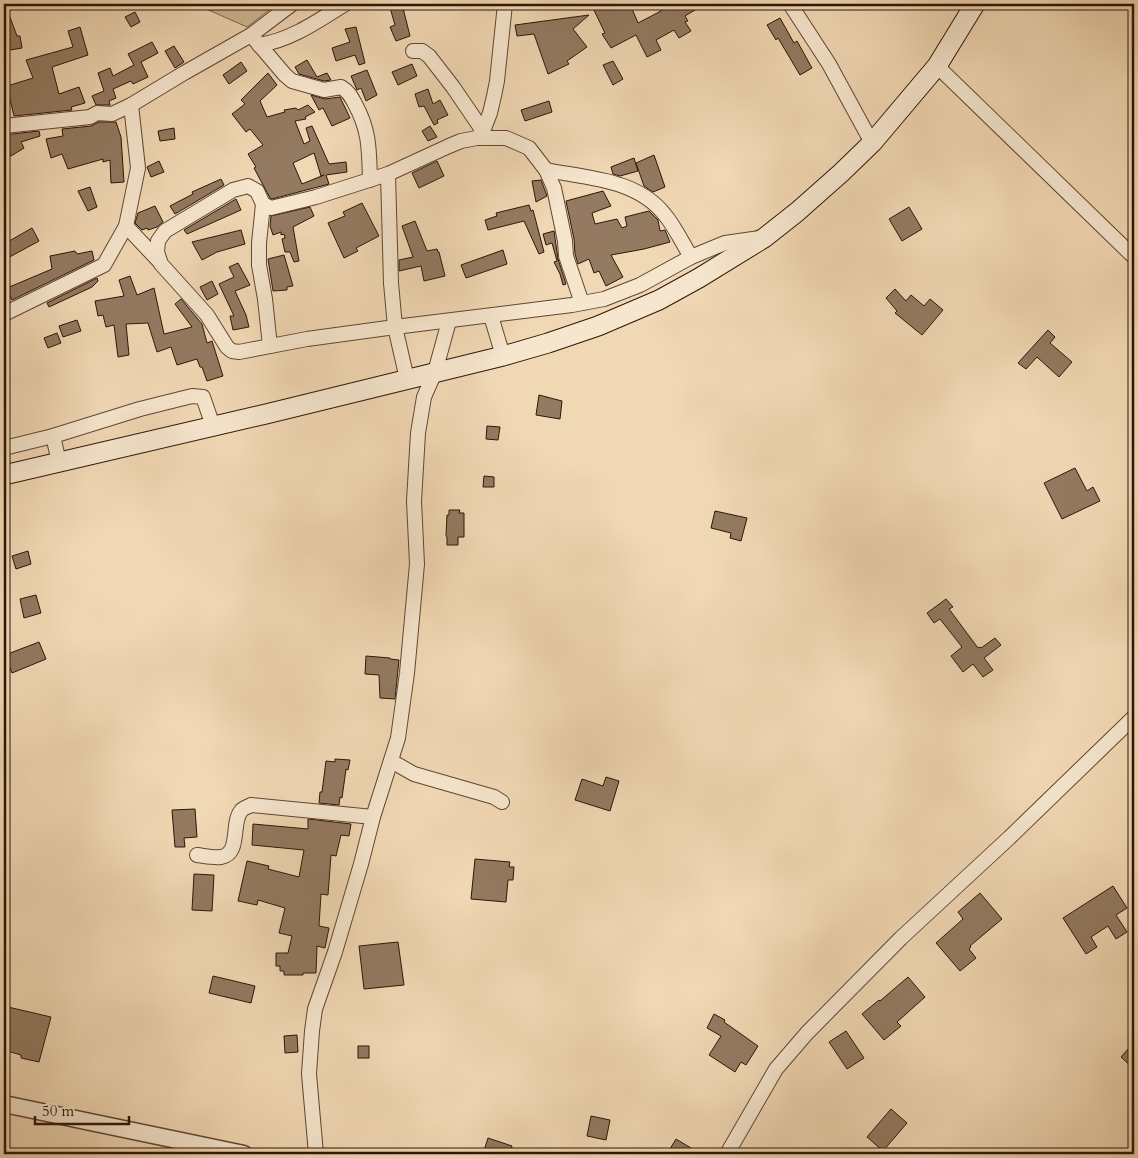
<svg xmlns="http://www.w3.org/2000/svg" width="1138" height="1158" viewBox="0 0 1138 1158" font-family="Cardo,serif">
<rect width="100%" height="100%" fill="#f1d8b4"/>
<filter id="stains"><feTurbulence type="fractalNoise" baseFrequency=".004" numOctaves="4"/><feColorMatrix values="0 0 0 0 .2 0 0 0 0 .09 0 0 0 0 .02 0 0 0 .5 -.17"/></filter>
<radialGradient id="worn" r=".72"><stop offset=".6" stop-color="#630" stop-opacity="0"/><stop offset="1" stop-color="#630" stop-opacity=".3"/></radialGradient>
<polygon fill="#d0b797" stroke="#7f664f" points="195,4 277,4 247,27"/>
<g fill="#937a61" stroke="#2e1507" fill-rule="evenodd">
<polygon points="4,4 5,4 17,36 20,36 22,48 4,51"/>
<polygon points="389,4 402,4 410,36 396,41 390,27 395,25"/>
<polygon points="591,4 630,4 638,23 661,11 657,4 705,4 685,16 688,21 685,22 691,31 679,38 674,30 656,40 661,50 647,57 636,35 611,48 602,34 605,33"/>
<polygon points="135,12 140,22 131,27 125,17"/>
<polygon points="589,15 573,29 587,47 567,61 569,64 548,74 534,34 517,36 515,25"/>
<polygon points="780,18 794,43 797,41 812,68 800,75 778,38 776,40 767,25"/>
<polygon points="80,27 88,55 52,67 59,94 79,87 85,103 71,107 72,110 14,116 10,99 4,101 4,87 33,78 26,60 73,47 68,31"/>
<polygon points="356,27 365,63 359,65 355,55 336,61 332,48 350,42 345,29"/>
<polygon points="152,42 158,53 141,62 148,77 133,84 131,81 113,89 116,98 109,101 110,105 96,105 92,96 104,91 98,73 110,68 113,76 134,65 128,54"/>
<polygon points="174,46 184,62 175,68 165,51"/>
<polygon points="307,60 317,77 327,73 331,80 324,81 299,74 295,67"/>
<polygon points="613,61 623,79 613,85 603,65"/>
<polygon points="241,62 247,71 229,84 223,75"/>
<polygon points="412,64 417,76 398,85 392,72"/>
<polygon points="367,70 377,95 366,101 361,88 357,90 351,76"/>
<path d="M268 73 277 85 260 101 267 117 285 112 284 110 296 108 298 110 308 105 315 112 305 117 306 119 295 121 304 144 310 141 306 128 312 126 329 164 346 162 347 172 326 175 329 184 272 199 270 198 254 168 256 167 248 154 263 145 250 129 246 132 232 114 245 104 241 100ZM314 153 321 176 324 175 302 184 293 163Z"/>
<polygon points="428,89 433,104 440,100 448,115 437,120 438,123 434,125 424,106 419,107 415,94"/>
<polygon points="311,95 325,99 340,97 350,118 332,126 323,108 319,110"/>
<polygon points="549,101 552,112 525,121 521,110"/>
<polygon points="99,122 116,122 121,137 124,182 111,183 110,160 103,162 103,159 68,169 62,154 51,158 46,139 63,136 62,129 91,126"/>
<polygon points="430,126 437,137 428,141 422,131"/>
<polygon points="174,128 175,139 160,141 158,131"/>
<polygon points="39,131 40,136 21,142 24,148 11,156 6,146 4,135"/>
<polygon points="654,155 665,187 653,192 644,186 636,163"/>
<polygon points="634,158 638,171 620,176 613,174 611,167"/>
<polygon points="159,161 164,172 151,177 147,167"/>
<polygon points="437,161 444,176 419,188 412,173"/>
<polygon points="221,179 224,185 175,214 170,206 193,194 192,192"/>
<polygon points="541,180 547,196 536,202 532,181"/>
<polygon points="90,187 97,207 88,211 78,191"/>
<polygon points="603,191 611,206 592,213 595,224 617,219 622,228 627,226 625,217 649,211 658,220 660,231 665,230 670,242 644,249 611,255 623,277 606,286 599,271 594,273 589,259 578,264 575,254 574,239 566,201"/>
<polygon points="236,199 241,210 187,234 184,230"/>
<polygon points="362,203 379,236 356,248 358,251 344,258 328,223 345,216 343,212"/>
<polygon points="529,205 531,211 533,210 544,252 539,254 524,221 488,230 485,220 497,216 496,213"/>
<polygon points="155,206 163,222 157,227 148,230 147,228 142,230 135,223 138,213"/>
<polygon points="310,207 314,216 293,227 299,261 294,262 290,252 285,252 282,239 285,238 284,234 281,235 281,232 273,235 270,226 271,216"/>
<polygon points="909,207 922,229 902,241 889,219"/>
<polygon points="415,221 427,251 437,249 438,252 439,252 445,276 424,281 421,266 399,271 399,260 413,257 402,226"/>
<polygon points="32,228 39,241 4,260 4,244"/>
<polygon points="241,230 245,244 217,252 202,260 192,242"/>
<polygon points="554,231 558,259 566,284 563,285 560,274 554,262 557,261 552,243 546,245 543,234"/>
<polygon points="503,250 507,264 466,278 461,265"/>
<polygon points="75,251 77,254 92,251 94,260 12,300 7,288 52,269 50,256"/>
<polygon points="284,255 293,286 287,287 287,290 273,291 268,259"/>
<polygon points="238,263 250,285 235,291 246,315 249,327 233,330 230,316 234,316 219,284 234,277 229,267"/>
<polygon points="130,276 137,295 154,288 164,334 192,327 175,304 181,299 202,324 207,343 212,341 223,376 207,381 202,367 200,367 197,359 177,365 171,347 157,352 148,323 126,324 129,355 118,357 114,325 106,327 103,315 98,316 95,301 124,296 119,280"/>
<polygon points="97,278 98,281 92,287 49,307 47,303"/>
<polygon points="212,281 218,294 207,300 200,287"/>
<polygon points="895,289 906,301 911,295 924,306 930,299 943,310 922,335 895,313 897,311 886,298"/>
<polygon points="77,320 81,331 63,337 59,326"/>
<polygon points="1048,330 1055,337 1050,343 1072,362 1059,377 1037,357 1026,369 1018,363"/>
<polygon points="57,333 61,343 48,348 44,338"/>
<polygon points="539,395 562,401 560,419 536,415"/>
<polygon points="487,426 500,427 498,440 486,439"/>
<polygon points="1075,468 1087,491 1093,487 1100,501 1062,519 1044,483"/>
<polygon points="484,476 494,477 494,487 483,487"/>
<polygon points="449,510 460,510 459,513 464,513 464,537 458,537 458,545 447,545 447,537 446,536 447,515 449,515"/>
<polygon points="715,511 747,518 741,541 730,538 731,533 711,528"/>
<polygon points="28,551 31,564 16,569 12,556"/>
<polygon points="36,595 41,613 24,618 20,599"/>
<polygon points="946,599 953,607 949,609 978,648 980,647 981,648 995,638 1001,645 984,658 993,670 983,677 973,664 963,672 951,656 962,647 940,619 934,623 927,613"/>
<polygon points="39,642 46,659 12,673 5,655"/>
<polygon points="366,656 390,658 390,659 399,660 395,699 380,698 379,675 365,674"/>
<polygon points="335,759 350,760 348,770 346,769 342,798 340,797 339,805 319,803 320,792 322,792 326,761 335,762"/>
<polygon points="606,777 619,781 610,811 575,800 582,779 603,786"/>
<polygon points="195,809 197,837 184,838 185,847 175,847 172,810"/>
<polygon points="308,819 351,824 349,836 341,835 336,856 331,855 328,895 321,894 319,926 329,928 325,948 317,946 316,973 303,973 303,975 284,975 284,971 280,971 280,966 276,966 276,953 288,953 292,936 279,933 285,908 258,900 257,905 238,901 247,861 269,866 268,869 299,877 304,850 252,845 253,824 308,829"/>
<polygon points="475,859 510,862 509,867 514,867 513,880 508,880 506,902 471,899"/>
<polygon points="194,874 214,875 212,911 192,910"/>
<polygon points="1113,886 1127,908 1116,915 1127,932 1116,939 1108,926 1091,937 1097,947 1086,954 1063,918"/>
<polygon points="980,893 1002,919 970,946 971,947 969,949 976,958 960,971 936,943 963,919 958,912"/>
<polygon points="398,942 404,985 364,989 359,946"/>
<polygon points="213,976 255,986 251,1003 209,993"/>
<polygon points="908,977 925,997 897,1022 901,1026 884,1040 862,1014 879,1000 880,1001"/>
<polygon points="8,1007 51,1017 39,1062 21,1058 21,1055 4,1050 4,1024"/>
<polygon points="714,1014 725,1020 724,1022 758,1046 746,1065 741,1062 735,1072 709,1055 721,1036 707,1028"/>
<polygon points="846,1031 864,1058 847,1069 829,1042"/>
<polygon points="297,1035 298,1052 285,1053 284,1036"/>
<rect x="358" y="1046" width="11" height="12"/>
<polygon points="1128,1049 1134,1054 1134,1069 1121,1057"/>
<polygon points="891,1109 907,1123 883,1151 867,1137"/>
<polygon points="591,1116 610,1120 606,1140 587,1136"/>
<polygon points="488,1138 512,1146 510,1154 483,1154"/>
<polygon points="676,1139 701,1154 667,1154"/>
</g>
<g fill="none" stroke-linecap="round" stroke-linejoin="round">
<defs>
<g id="minor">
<polyline points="505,4 497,81 494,96 490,113 483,131 477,138 461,141 449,146 388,174 316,197 271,208 263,204 257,191 248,186 233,190 165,231 158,241 157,252 161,264 207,315 227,347 232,351 239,352 307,339 395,327 572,305 604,299 640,285 691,257 725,243 760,238"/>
<polyline points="790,4 829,64 872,143"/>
<path d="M251 35 285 75 292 81 324 90 341 87C348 91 351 96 355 104 370 131 369 151 370 180"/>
<path d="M259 45C291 40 318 21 345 4"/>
<polyline points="413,51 422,51 429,56 453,87 483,131"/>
<polyline points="937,66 1134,257"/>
<polyline points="4,126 90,117 97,113 112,114 131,105 184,73 251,35 292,4"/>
<polyline points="477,138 506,138 529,148 546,170 554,188 565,241 566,256 582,303"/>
<path d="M546 170C587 178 637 179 665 215 675 227 683 244 691 257"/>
<polyline points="388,174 391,283 395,327 407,379"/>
<polyline points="263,204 259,243 259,265 265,299 270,346"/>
<polyline points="126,226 159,261"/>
<polyline points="4,314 104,265 126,226 138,168 131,105"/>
<polyline points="491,316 503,356"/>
<polyline points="4,448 53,436"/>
<polyline points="59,462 53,436 140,409 192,396 203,397 213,426"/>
<polyline points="391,761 414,774 494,797 502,802"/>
<path d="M197 855C205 856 214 858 221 857 241 854 231 823 241 811 243 808 248 807 251 805L373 817"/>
<polyline points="316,1154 309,1074 312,1031 315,1009 335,952 361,864 373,817 398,738 407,673 417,564 414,501 418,433 424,397 435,372 449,321"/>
<polyline points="727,1154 776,1069 807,1033 901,938 1009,838 1134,717"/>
</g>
<polyline id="tertiary" points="4,1104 244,1154"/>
<polyline id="secondary" points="4,475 266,414 503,356 548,343 598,326 659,300 699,278 764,238 797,212 841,173 872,143 937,66 975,4"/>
</defs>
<use href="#minor" stroke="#5f4632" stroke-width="16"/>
<use href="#tertiary" stroke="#5f4632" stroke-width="19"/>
<use href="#secondary" stroke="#2e1507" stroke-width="21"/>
<use href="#minor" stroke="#f6e6ce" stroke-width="14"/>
<use href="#tertiary" stroke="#f6e6ce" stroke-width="16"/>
<use href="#secondary" stroke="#f6e6ce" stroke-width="19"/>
</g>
<rect width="1138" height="1158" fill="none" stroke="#f1d8b4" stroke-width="20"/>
<rect x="5" y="5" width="1128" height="1148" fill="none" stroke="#2e1507" stroke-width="2.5"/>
<rect x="10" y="10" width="1118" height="1138" fill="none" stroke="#2e1507"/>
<path d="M35 1116v8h94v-8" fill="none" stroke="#2e1507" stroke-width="2.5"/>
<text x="42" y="1116" font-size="15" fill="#2e1507" stroke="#f6e6ce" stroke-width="4" paint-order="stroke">50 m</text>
<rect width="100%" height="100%" filter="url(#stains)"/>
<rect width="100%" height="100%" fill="url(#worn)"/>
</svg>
